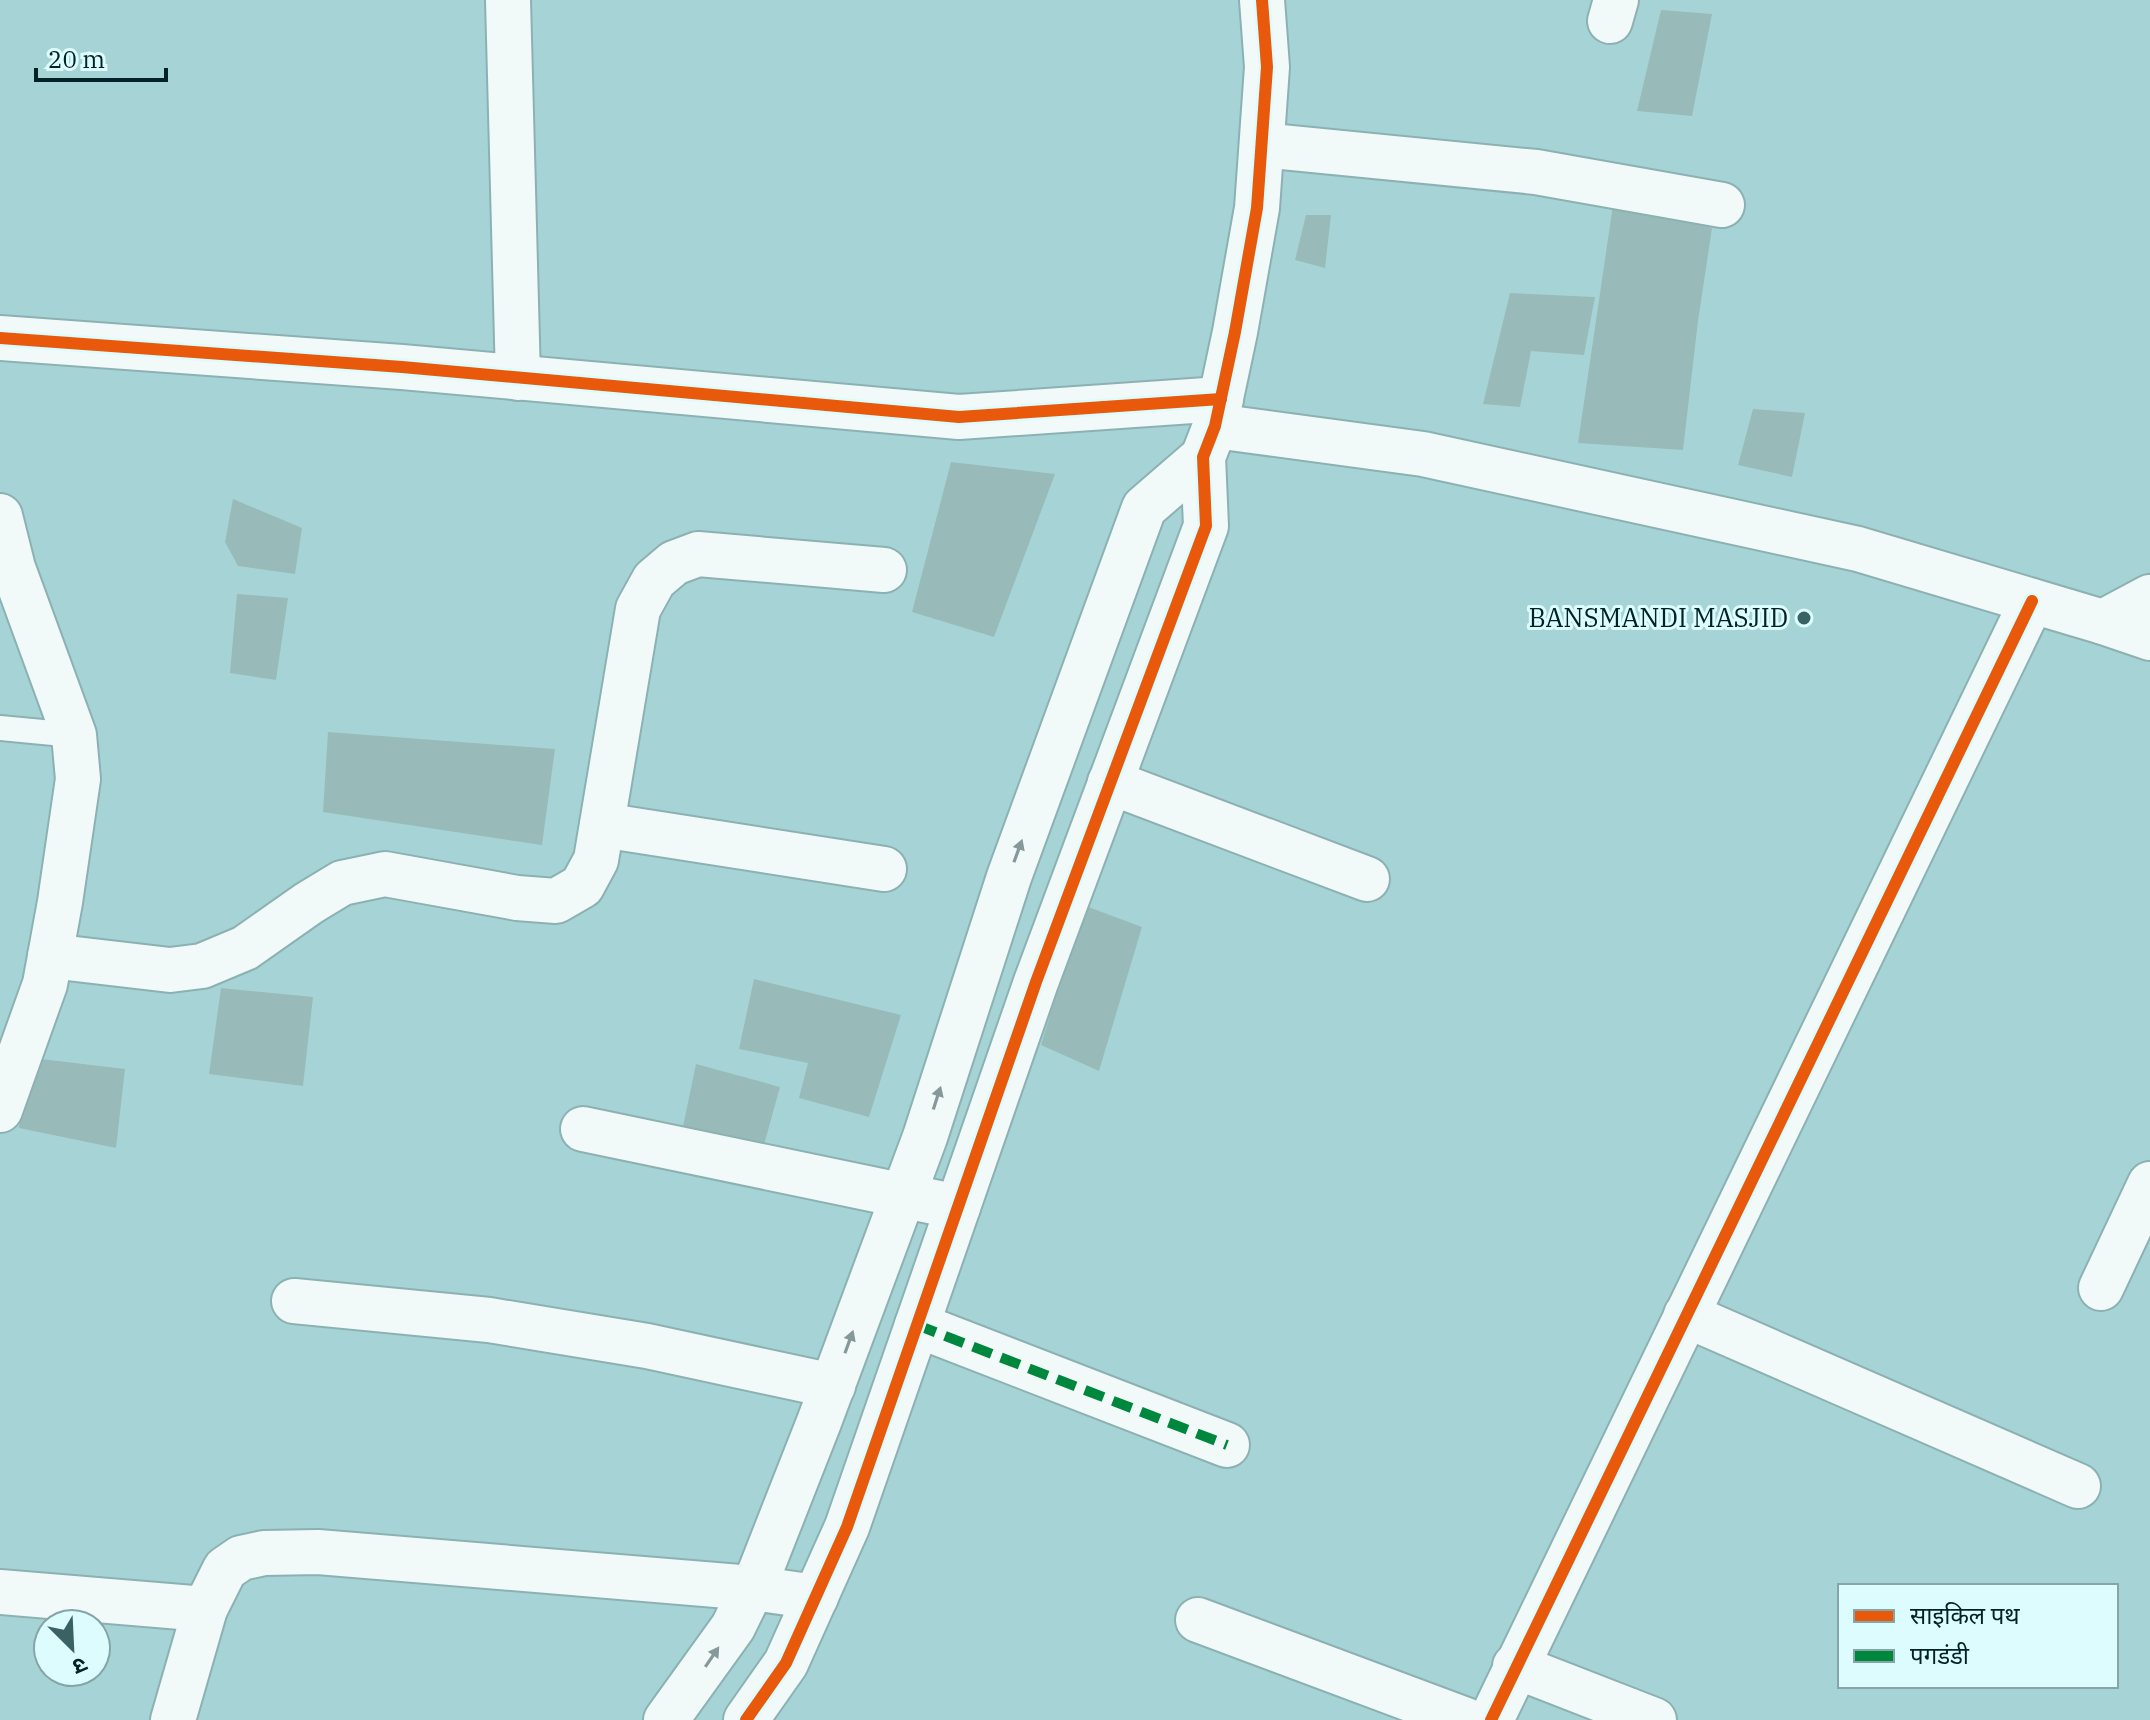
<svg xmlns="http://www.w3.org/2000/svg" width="2150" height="1720" viewBox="0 0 2150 1720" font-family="'IBM Plex Serif','Noto Sans Devanagari',serif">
<rect width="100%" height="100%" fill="#a6d4d6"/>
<g fill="#98bbb9">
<polygon points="1661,10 1712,14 1692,116 1637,111"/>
<polygon points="1613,205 1712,228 1698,321 1683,450 1578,443"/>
<polygon points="1306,215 1331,215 1325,268 1295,260"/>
<polygon points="1510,293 1595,297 1584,355 1531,351 1520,407 1483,404"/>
<polygon points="1753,409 1805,413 1792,477 1738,465"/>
<polygon points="951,462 1055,474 994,637 912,612"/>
<polygon points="233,499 302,528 295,574 238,566 225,542"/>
<polygon points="237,594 288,598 276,680 230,673"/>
<polygon points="328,732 555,749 542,845 323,812"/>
<polygon points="1083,905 1142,927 1099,1071 1041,1045"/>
<polygon points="754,979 901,1015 869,1117 799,1098 808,1063 739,1049"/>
<polygon points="221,988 313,997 303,1086 209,1074"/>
<polygon points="24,1057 125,1069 116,1148 19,1128"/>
<polygon points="696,1064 780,1087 762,1152 681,1136"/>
</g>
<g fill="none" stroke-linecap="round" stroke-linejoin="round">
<defs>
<polyline id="service" points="0,728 74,735"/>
<g id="minor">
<polyline points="508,0 518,378"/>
<polyline points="1610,21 1616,0"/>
<polyline points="1262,145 1536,172 1722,205"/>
<polyline points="0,338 402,367 959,417 1221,399"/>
<polyline points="0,516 13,568 74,735 78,779 60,902 45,984 0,1110"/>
<polyline points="2103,622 2150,638"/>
<polyline points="1110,782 1367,879"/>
<polyline points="602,825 884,869"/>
<polyline points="50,956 170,970 202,966 245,948 309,903 342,883 385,874 517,898 556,901 582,886 596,860 638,609 654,580 674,563 698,554 884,570"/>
<polyline points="583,1129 958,1207"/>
<polyline points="2101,1288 2150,1184"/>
<polyline points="294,1301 489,1320 647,1346 833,1386"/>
<polyline points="1686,1315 2078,1486"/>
<polyline points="917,1325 1227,1445"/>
<polyline points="0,1592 205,1609"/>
<polyline points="1198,1620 1466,1720"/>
<polyline points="1515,1666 1654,1720"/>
<polyline points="173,1720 205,1609 225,1569 241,1558 264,1553 318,1552 752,1588 816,1597"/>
<polyline points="1491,1720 2032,601"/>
</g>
<g id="tertiary">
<polyline points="1215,426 1423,454 1858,549 2103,622 2150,597"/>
<polyline points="666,1720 733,1627 760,1572 819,1422 925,1137 1009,877 1144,508 1203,457"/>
<polyline points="746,1720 786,1663 847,1527 1036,982 1206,526 1203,457 1215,426 1235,332 1257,208 1267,67 1262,0"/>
</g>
</defs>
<use href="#service" stroke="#8cb1b2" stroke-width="28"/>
<use href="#minor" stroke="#8cb1b2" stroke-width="48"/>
<use href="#tertiary" stroke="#8cb1b2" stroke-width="48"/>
<use href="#service" stroke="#f2f9f9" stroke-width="24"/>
<use href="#minor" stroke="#f2f9f9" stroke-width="44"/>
<use href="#tertiary" stroke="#f2f9f9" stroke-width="44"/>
<polyline stroke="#00873e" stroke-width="10" stroke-dasharray="20 10" stroke-linecap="butt" points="917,1325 1227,1445"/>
<defs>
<g id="cycleway">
<polyline points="0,338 402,367 959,417 1221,399"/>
<polyline points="746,1720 786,1663 847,1527 1036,982 1206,526 1203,457 1215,426 1235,332 1257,208 1267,67 1262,0"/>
<polyline points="1491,1720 2032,601"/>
</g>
</defs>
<use href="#cycleway" stroke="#ddfcfe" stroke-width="17"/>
<use href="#cycleway" stroke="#e8590c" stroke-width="12"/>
</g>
<defs><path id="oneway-solid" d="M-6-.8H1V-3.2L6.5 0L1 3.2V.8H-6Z" transform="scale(2)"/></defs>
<g fill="#85999a">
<use href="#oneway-solid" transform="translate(1018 851) rotate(-70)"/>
<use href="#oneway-solid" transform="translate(937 1098) rotate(-72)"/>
<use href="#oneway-solid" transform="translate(849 1342) rotate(-70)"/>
<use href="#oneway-solid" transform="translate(712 1657) rotate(-56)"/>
</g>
<circle fill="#3a6164" stroke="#ddfcfe" stroke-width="3" cx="1804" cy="618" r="8"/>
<g text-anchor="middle" stroke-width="6" stroke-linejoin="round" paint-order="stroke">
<g font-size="26" fill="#002326" stroke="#ddfcfe" text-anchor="end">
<text x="1788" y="627">BANSMANDI MASJID</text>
</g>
</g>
<rect x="1838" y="1584" width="280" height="104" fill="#ddfcfe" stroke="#85a5a8" stroke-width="2"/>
<rect x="1854" y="1610" width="40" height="12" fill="#e8590c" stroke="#85a5a8" stroke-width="2"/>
<text x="1910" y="1624" font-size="24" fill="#002326">साइकिल पथ</text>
<rect x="1854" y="1650" width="40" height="12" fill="#00873e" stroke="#85a5a8" stroke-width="2"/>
<text x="1910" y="1664" font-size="24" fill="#002326">पगडंडी</text>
<g transform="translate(72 1648) rotate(156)"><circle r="38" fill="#ddfcfe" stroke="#85a5a8" stroke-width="2"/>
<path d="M0-6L14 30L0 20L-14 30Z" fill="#3a6164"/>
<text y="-12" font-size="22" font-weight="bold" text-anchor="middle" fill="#002326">उ</text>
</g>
<path d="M36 68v12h130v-12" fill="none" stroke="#002326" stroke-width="4"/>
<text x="48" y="68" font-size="24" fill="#002326" stroke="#ddfcfe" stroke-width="6" paint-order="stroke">20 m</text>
</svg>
